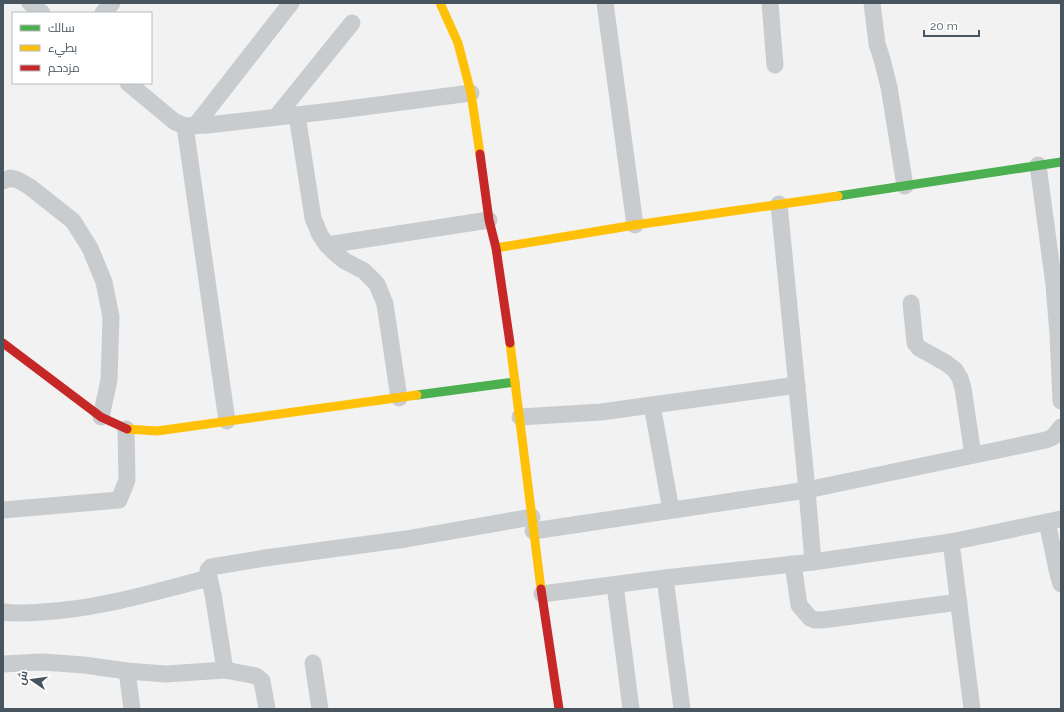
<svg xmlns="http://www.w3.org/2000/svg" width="1064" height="712" viewBox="0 0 1064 712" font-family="Raleway,Cairo,sans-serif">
<rect width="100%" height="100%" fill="#f2f2f2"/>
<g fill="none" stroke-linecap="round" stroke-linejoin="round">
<g stroke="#c9ccce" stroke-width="17">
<polyline points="30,3 42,13"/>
<polyline points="605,3 635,225"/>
<polyline points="770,3 775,65"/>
<polyline points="872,3 877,44 882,59 889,87 905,186"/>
<polyline points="103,13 112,3"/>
<polyline points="128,83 175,122 185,126 208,125 340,110 471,93"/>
<polyline points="297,115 313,218 320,235 327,245 336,254 345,261 364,271 377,284 385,304 399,398"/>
<polyline points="276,117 352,23"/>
<polyline points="185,126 227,421"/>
<polyline points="195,126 291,3"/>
<polyline points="1038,165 1054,285 1058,334 1061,401"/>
<polyline points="3,181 10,178 18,180 30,187 73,221 90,248 104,282 111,317 109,380 101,417"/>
<polyline points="779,204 807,490 813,562"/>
<polyline points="327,245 489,220"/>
<polyline points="911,303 915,343 919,348 946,363 955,370 960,378 963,388 973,455"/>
<polyline points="652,405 671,510"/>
<polyline points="520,417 601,412 797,385"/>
<polyline points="3,510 119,500 127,480 126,429"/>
<polyline points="1047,522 1058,574 1061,584"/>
<polyline points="533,531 807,490 1046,440 1053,437 1061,427"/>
<polyline points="951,542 972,709"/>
<polyline points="793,564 799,605 810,618 815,620 822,620 959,602"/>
<polyline points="209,578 208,570 211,567 265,558 406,539 532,517"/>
<polyline points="665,578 682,709"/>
<polyline points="615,585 631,709"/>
<polyline points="542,594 665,578 813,562 951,542 1061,519"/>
<path d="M3 612C16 614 29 613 42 612 99 609 154 592 209 578L213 594 225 670"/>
<polyline points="313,663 320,709"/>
<polyline points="3,664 42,662 84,665 127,671 166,674 225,670 251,675 256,676 262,681 267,709"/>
<polyline points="127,671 132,709"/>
</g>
<g stroke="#4caf50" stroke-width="9">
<polyline points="838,196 1061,162"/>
<polyline points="417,395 515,382"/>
</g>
<g stroke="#ffc107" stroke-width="9">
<polyline points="440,3 458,43 471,93 480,154"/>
<polyline points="496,248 635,225 838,196"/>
<path d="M510 343C521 425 530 507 541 589"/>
<polyline points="127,429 157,431 417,395"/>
</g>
<g stroke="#c62828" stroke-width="9">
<polyline points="480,154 489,220 496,248 510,343"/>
<polyline points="3,343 101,417 127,429"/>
<polyline points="541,589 559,709"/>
</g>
</g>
<rect width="1064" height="712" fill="none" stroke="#49555e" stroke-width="8"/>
<rect x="12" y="12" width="140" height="72" fill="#ffffff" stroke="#b6bbbf"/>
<rect x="20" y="25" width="20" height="6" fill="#4caf50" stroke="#b6bbbf"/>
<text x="48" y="32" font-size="12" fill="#49555e">سالك</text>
<rect x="20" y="45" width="20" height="6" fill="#ffc107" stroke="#b6bbbf"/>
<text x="48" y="52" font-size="12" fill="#49555e">بطيء</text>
<rect x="20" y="65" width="20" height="6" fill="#c62828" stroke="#b6bbbf"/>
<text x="48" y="72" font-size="12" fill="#49555e">مزدحم</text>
<g transform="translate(32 680) rotate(283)" stroke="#ffffff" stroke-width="3" paint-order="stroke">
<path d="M0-3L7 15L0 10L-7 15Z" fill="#49555e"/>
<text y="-6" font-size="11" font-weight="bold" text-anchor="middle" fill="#49555e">ش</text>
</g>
<path d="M924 30v6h55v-6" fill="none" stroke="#49555e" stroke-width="2"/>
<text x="930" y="30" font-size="12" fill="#49555e" stroke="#ffffff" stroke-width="3" paint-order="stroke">20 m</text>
</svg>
